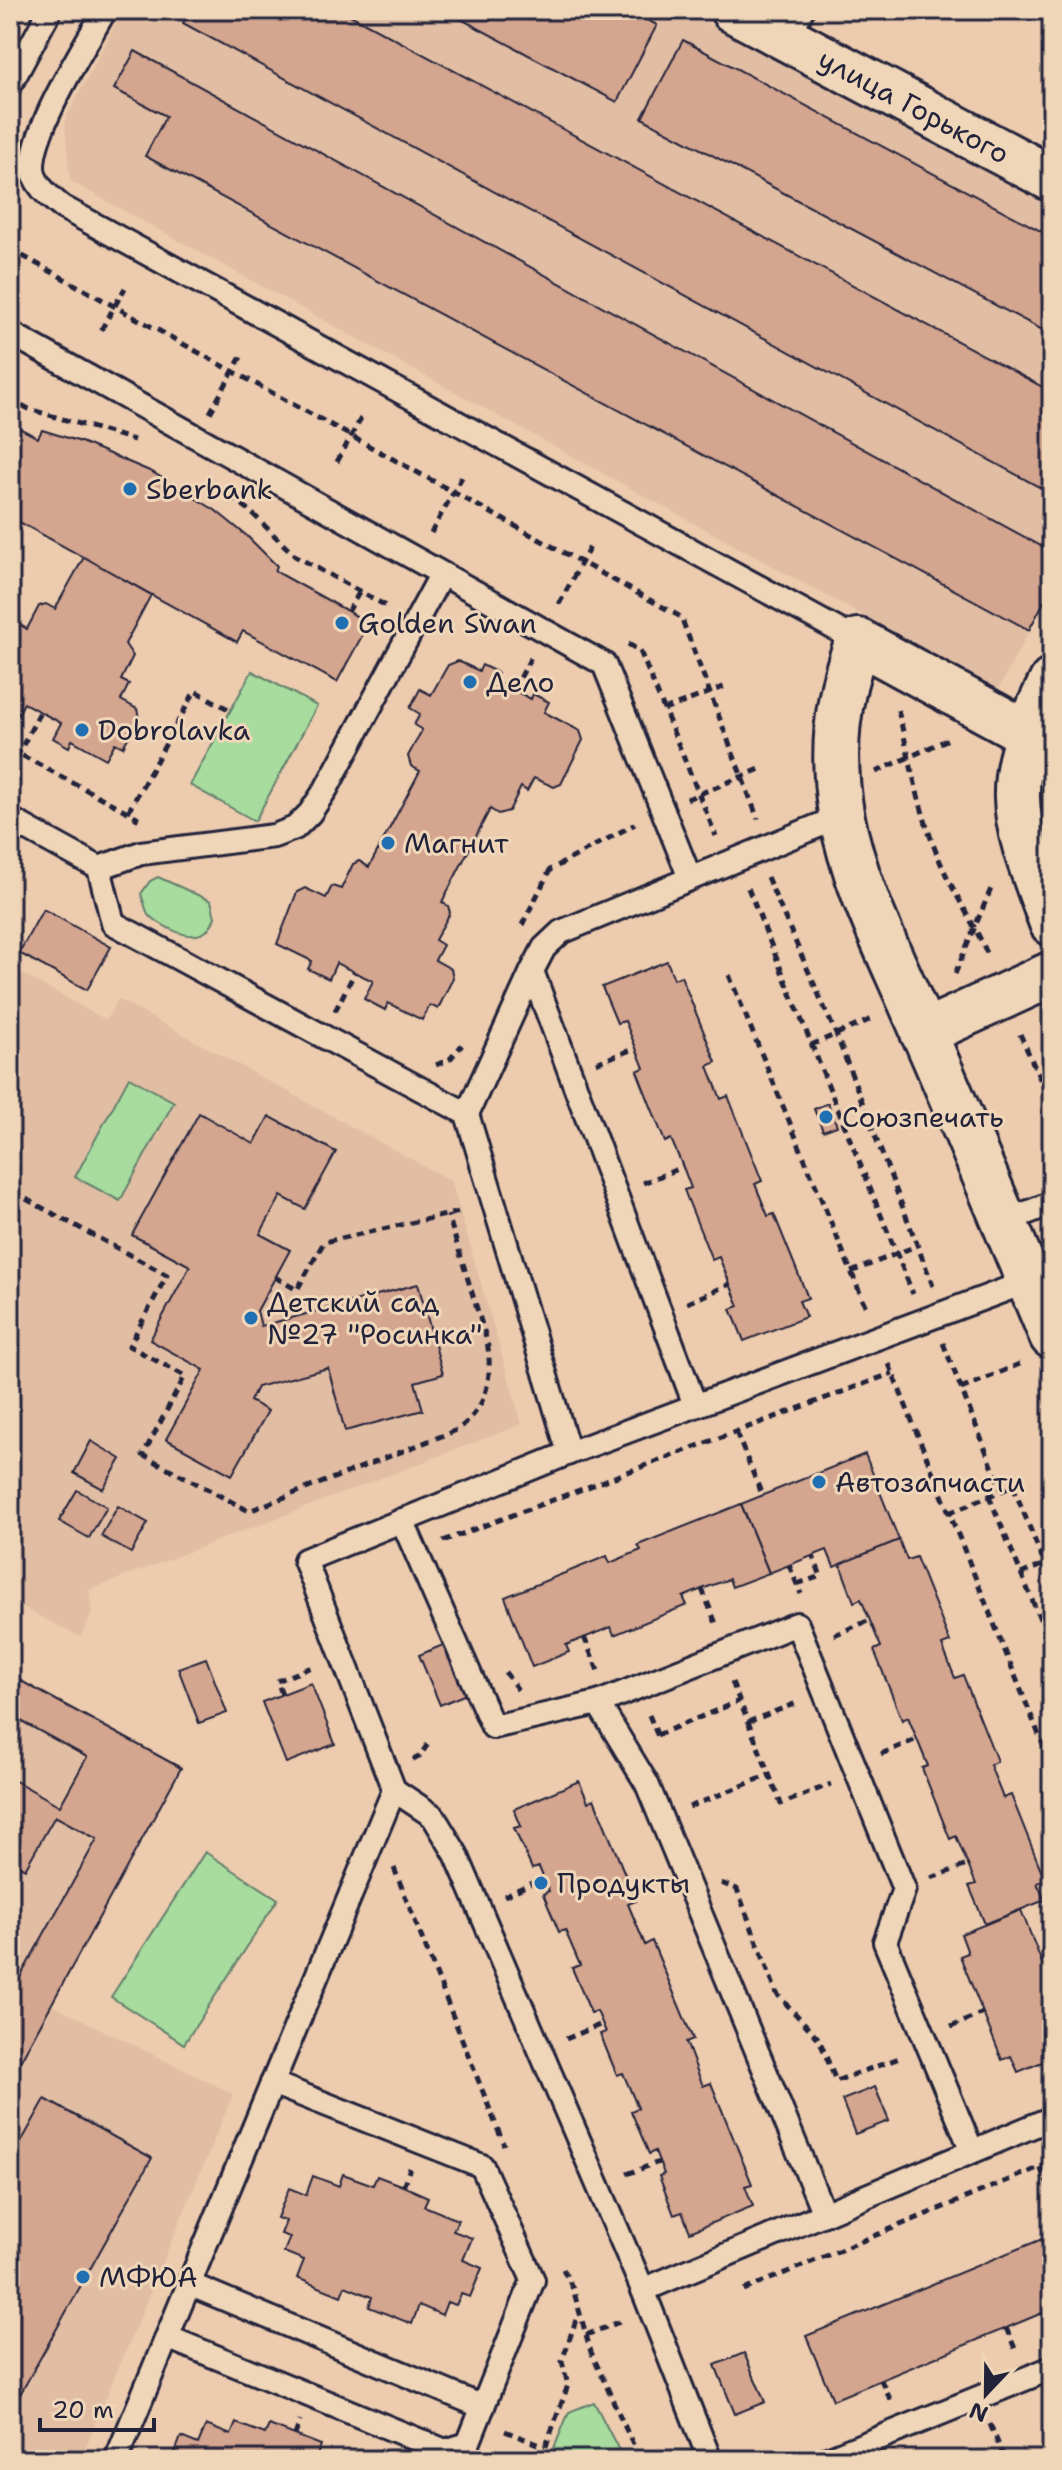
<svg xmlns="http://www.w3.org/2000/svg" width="1062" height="2470" viewBox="0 0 1062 2470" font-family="'Shantell Sans',sans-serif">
<rect width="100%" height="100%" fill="#eccbae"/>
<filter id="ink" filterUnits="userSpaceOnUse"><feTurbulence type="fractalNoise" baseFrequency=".0125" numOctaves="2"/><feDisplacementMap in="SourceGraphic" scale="16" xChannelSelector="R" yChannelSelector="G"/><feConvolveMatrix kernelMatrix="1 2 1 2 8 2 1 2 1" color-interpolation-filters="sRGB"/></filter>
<g filter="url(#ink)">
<g fill="#e1bda3">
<polygon points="123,10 682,10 1052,206 1052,587 998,690 70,181 65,120"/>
<polygon points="10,967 106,1020 118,999 451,1181 522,1424 89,1590 92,1614 80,1637 10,1601"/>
<polygon points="10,1675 181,1768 52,2005 233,2094 80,2460 10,2460"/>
</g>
<g fill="#a7dc9e" stroke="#647f6c" stroke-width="2">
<polygon points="252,671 317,706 255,821 190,785"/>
<path d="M158 877 211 901 215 917C204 951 168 930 148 915L141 894 150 881Z"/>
<polygon points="129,1077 174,1102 120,1201 75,1177"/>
<polygon points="205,1852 278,1899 184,2044 111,1997"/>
<polygon points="594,2402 624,2460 549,2460 569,2412"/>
</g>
<g fill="#d4a58f" stroke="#22223b" stroke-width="2">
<polygon points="190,10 341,10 1052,392 1052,494 183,23"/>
<polygon points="444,10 628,10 657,25 617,102"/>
<polygon points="1024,10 1052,10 1052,25"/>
<polygon points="683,40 1052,237 1052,335 642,118"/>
<polygon points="135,51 1052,552 1052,587 1029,630 145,156 166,116 114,89"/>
<polygon points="10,423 38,438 42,430 81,442 152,472 215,510 247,536 277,566 275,571 369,623 337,682 243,631 237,642 10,517"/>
<polygon points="84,557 151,595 125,644 133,656 121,680 129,684 121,700 137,709 139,718 123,747 115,743 106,759 72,740 69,747 53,738 61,723 24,703 16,718 10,714 10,638 19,624 27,629 39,606 46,604 55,609"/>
<polygon points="458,661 479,671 482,665 498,673 494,680 531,699 533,694 549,702 544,712 580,731 583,740 561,784 554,787 534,778 527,791 521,787 509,811 498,814 490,809 442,902 448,906 450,913 435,940 443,945 435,960 451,969 453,978 438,1009 430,1005 422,1020 388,1003 385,1010 364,999 373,981 336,963 329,979 308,969 312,961 277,944 297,892 305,888 326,898 332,886 341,889 353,864 359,861 369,867 420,771 411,766 408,756 422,730 414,725 420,714 410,708 420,689 431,695 448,665"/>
<polygon points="43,909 111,947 87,990 19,953"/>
<polygon points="667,961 674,979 681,976 716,1062 708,1066 721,1099 728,1096 762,1181 755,1184 768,1216 774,1214 808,1298 799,1301 806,1317 744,1341 731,1309 739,1306 730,1284 719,1257 712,1260 684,1190 691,1188 683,1167 671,1139 665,1142 637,1071 644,1068 625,1021 617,1023 602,987"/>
<polygon points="828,1103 837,1126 823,1131 814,1109"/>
<polygon points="199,1113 254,1144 269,1116 336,1152 305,1209 281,1196 260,1234 290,1250 257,1311 261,1326 418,1284 443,1374 415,1382 423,1410 345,1431 328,1368 257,1387 250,1401 268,1411 232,1475 166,1439 204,1370 150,1340 190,1266 132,1235"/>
<polygon points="91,1441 121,1459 103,1489 74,1473"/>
<polygon points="865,1454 899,1540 834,1567 827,1550 769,1573 741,1504"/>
<polygon points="77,1490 107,1507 89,1538 59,1521"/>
<polygon points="741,1504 769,1573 732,1587 729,1579 702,1589 683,1597 687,1605 614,1635 611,1627 566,1645 569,1652 532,1667 505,1597 607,1556 610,1563 641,1550 638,1545"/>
<polygon points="118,1506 148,1523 131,1553 101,1536"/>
<polygon points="899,1540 907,1560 916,1557 950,1642 942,1645 955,1678 963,1675 997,1761 990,1765 1003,1798 1011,1795 1045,1880 1037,1883 1045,1900 985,1924 969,1886 976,1884 956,1836 950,1839 922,1768 928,1766 908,1717 902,1720 874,1650 881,1647 861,1599 854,1602 840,1564"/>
<polygon points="450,1642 471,1692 440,1705 419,1655"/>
<polygon points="206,1658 227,1713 199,1723 178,1668"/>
<polygon points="10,1675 181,1768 10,2080 10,1995 97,1839 55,1816 25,1869 10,1861 10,1778 60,1806 87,1757 10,1715"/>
<polygon points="311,1683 335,1744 286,1763 262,1702"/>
<polygon points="579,1781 588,1802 594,1799 636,1901 628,1904 645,1945 652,1941 693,2039 686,2042 703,2086 711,2083 752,2184 745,2186 753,2206 690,2232 682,2212 674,2215 659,2176 664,2174 655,2151 649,2154 631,2111 638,2108 623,2073 617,2075 600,2034 606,2032 597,2011 591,2013 572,1968 580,1965 565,1930 559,1932 543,1894 549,1891 539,1867 532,1869 514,1828 521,1826 514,1809"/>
<polygon points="1021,1910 1052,1988 1052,2058 1018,2072 1011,2056 1002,2060 960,1956 968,1953 961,1934"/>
<polygon points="875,2087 889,2121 855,2134 842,2100"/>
<polygon points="45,2099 152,2158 17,2400 10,2396 10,2162"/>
<polygon points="343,2174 373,2185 377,2176 403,2186 428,2197 424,2206 458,2220 453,2231 472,2238 463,2260 482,2268 470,2297 461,2294 456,2305 447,2302 442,2315 419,2305 412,2324 369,2307 372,2297 345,2286 341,2296 297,2278 304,2260 284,2252 290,2237 281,2234 286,2221 277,2218 289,2188 306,2195 313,2176 339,2186"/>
<polygon points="1042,2239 1052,2264 1052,2309 833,2400 806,2336"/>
<polygon points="744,2353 765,2402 735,2414 715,2365"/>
<polygon points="236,2423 265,2434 269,2425 321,2445 317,2455 329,2460 172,2460 181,2437 198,2444 206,2425 231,2435"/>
</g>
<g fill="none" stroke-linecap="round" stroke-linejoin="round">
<defs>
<g id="lane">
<path d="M105 10C87 43 25 139 34 174 38 188 51 198 62 207L858 641"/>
<polyline points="787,39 802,10"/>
<polyline points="10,85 50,10"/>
<polyline points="10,333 604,664 690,878"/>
<polyline points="10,819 99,868 113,923 467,1114 569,1453"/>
<polyline points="99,868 141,853 274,836 295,828 310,813 326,789 441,575"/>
<polyline points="532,971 544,948 561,932 842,816"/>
<polyline points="467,1114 532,971 695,1405"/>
<polyline points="1003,1222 1052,1203"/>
<polyline points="402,1520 493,1727 598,1703 797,1624 904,1889 885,1942 972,2151"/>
<polyline points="598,1703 647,1784 824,2214"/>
<polyline points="394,1790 433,1816 456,1854 643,2290 710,2460"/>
<polyline points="272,2083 482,2166 533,2280 468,2444 445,2451 442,2460"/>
<polyline points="189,2284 483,2407"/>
<polyline points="643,2290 1052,2118"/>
<polyline points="167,2337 445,2451"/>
<polyline points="116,2460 394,1790 305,1560 569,1453 1029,1281"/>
<polyline points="825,2460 1052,2368"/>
</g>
<g id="street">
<path d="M1052 681C998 788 1013 816 1052 923"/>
<path d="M1027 733 858 641C836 698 831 753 841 813 853 879 883 940 910 1001 959 1112 1005 1224 1052 1336"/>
<polyline points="923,1033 1052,974"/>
</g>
<polyline id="secondary" points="733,10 1052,179"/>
</defs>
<use href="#lane" stroke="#22223b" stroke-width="28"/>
<use href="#street" stroke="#22223b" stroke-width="50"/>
<use href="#secondary" stroke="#22223b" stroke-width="50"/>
<g stroke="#22223b" stroke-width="5" stroke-dasharray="8 6" stroke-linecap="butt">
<polyline points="10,249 681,617 758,819"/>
<polyline points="101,330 125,288"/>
<polyline points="10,399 29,409 134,440"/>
<polyline points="210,413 243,353"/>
<polyline points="337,462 361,418"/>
<polyline points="220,488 248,509 295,556 390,608"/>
<polyline points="431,533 463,475"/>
<polyline points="559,604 591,545"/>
<polyline points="348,612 360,591"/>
<polyline points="628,644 640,651 716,836"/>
<polyline points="514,690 532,655"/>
<polyline points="664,710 726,686"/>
<path d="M898 710C910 760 919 812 939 859 953 893 975 924 989 958"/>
<polyline points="10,749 137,817 134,823"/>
<polyline points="10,770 40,712"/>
<polyline points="876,772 951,738"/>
<polyline points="687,799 760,769"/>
<polyline points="128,812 195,691 230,710"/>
<polyline points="767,877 836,1034 933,1286"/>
<polyline points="748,888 913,1294"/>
<polyline points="522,925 550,870 635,824"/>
<polyline points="955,974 993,884"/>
<polyline points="729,975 867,1310"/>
<polyline points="335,1011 355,972"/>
<polyline points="1020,1034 1052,1106"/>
<polyline points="811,1045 874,1018"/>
<polyline points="596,1063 636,1048"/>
<polyline points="436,1065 450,1059 462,1045"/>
<polyline points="643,1183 683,1167"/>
<path d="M26 1199 167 1275 129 1346 185 1376 143 1455 249 1511 457 1430C488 1408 493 1377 487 1341L448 1215"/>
<polyline points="851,1272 916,1246"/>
<polyline points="275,1277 297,1290 324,1242 464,1211"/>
<polyline points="687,1303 730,1284"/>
<polyline points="943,1343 1002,1491"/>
<polyline points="889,1364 1052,1767"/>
<polyline points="961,1389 1022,1363"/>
<polyline points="736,1432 762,1495"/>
<polyline points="989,1496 1052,1648"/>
<polyline points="949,1513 1013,1486 1052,1583"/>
<polyline points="443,1541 893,1373"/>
<polyline points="789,1565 801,1594"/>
<polyline points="1021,1574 1044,1564"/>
<polyline points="797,1584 821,1576 813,1556"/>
<polyline points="702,1589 717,1626"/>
<polyline points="834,1635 870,1620"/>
<polyline points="584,1637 599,1673"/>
<polyline points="505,1672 518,1690"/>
<polyline points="732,1682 781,1804 831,1784"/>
<polyline points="282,1694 277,1681 314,1666"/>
<polyline points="649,1715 659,1739"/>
<polyline points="748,1722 799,1702"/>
<polyline points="657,1735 739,1701"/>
<polyline points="881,1754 917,1739"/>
<polyline points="413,1760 419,1757 428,1744"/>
<polyline points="689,1807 769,1775"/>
<polyline points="394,1868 504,2145"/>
<polyline points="931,1878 967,1865"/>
<polyline points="721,1883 737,1889 777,1994 819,2039 836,2081 902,2057"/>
<polyline points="504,1896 543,1878"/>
<polyline points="951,2027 983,2013"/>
<polyline points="566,2039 602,2024"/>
<polyline points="1040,2167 1052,2194"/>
<polyline points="627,2174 659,2162"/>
<polyline points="403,2186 410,2168"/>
<polyline points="563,2269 573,2289 591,2352 640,2460"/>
<polyline points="744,2290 1052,2162"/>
<polyline points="1006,2328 1017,2353"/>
<polyline points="586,2335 622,2321"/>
<polyline points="881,2380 891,2401"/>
<polyline points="990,2424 1005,2460"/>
<polyline points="505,2431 545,2447"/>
<polyline points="295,2435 300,2421"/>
<polyline points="541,2460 568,2385 562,2361 578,2314"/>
</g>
<use href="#lane" stroke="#f0d6b8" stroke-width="22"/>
<use href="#street" stroke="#f0d6b8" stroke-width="44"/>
<use href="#secondary" stroke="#f0d6b8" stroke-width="44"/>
</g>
</g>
<g fill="#1f6fb2" stroke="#f0d6b8" stroke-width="3">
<circle cx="130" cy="489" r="8"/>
<circle cx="342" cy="623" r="8"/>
<circle cx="470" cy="682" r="8"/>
<circle cx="82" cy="730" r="8"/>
<circle cx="388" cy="843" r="8"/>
<circle cx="826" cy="1117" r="8"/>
<circle cx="251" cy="1318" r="8"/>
<circle cx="819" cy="1482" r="8"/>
<circle cx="541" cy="1883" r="8"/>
<circle cx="83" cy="2277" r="8"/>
</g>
<g text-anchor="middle" stroke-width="6" stroke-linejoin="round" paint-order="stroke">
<g font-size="28" fill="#22223b" stroke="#f0d6b8">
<text transform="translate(914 106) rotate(28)" y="10">улица Горького</text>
</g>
<g font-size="28" fill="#22223b" stroke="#f0d6b8" text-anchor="start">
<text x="146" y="499">Sberbank</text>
<text x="358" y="633">Golden Swan</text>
<text x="486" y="692">Дело</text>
<text x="98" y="740">Dobrolavka</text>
<text x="404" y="853">Магнит</text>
<text x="842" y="1127">Союзпечать</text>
<text x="267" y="1312">Детский сад<tspan x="267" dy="32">№27 "Росинка"</tspan></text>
<text x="835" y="1492">Автозапчасти</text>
<text x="557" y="1893">Продукты</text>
<text x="99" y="2287">МФЮА</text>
</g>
</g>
<rect width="1062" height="2470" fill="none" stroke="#f0d6b8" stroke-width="40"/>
<rect x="20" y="20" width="1022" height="2430" fill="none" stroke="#22223b" stroke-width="3" filter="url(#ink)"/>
<g transform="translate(986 2394) rotate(202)" stroke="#f0d6b8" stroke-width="6" paint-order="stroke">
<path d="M0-6L14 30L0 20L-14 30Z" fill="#22223b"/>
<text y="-12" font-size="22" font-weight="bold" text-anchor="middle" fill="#22223b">N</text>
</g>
<path d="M40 2418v12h114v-12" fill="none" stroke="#22223b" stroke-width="4"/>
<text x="52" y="2418" font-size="24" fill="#22223b" stroke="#f0d6b8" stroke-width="6" paint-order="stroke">20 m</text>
</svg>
